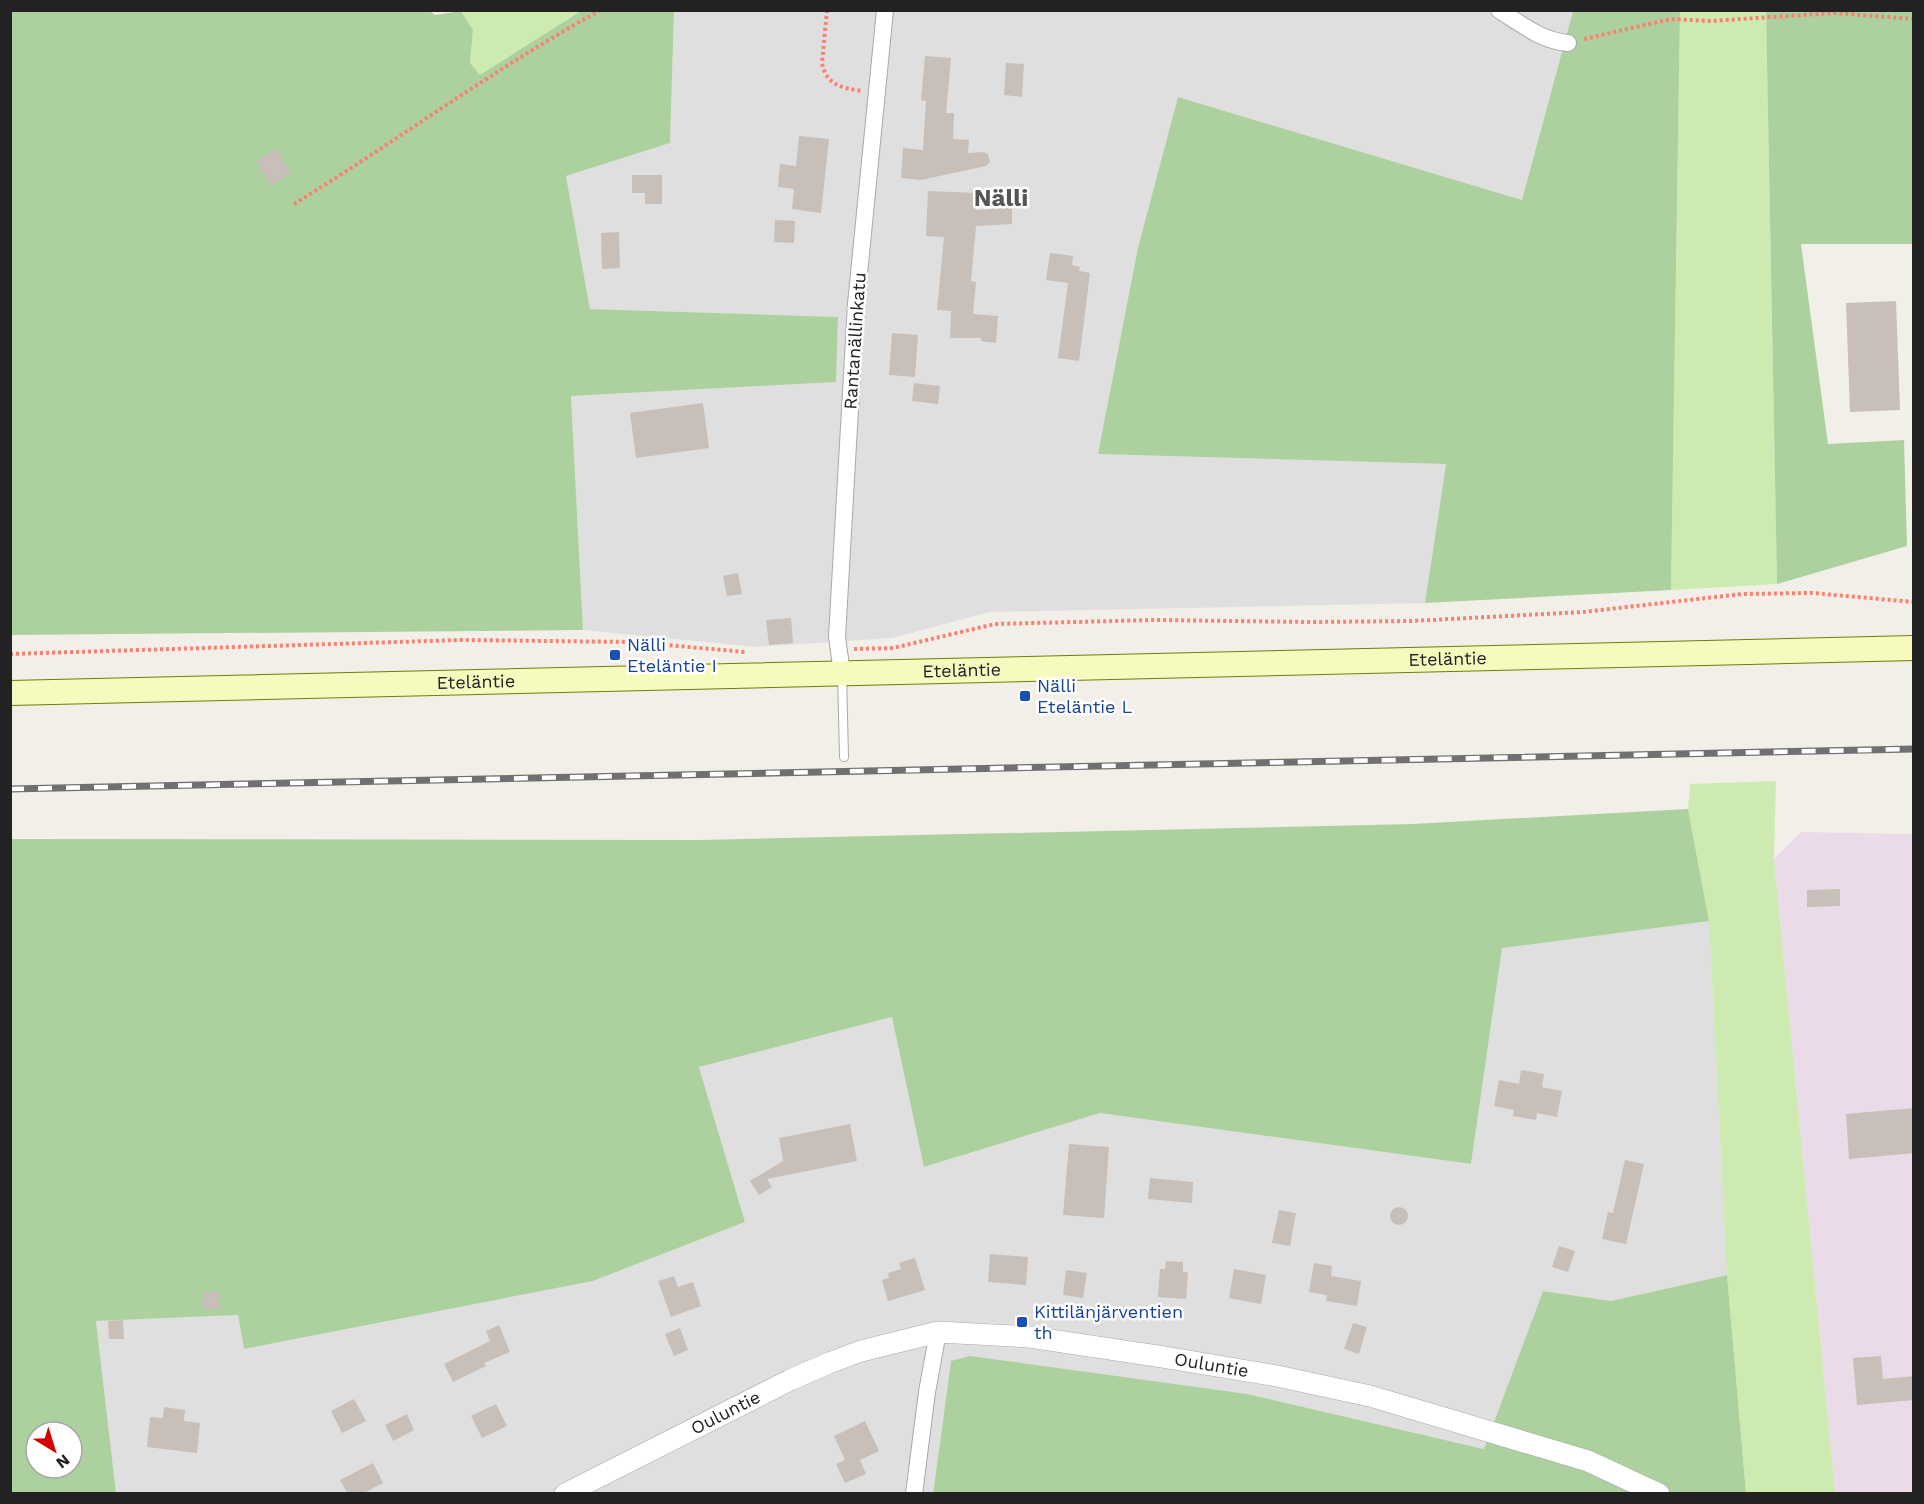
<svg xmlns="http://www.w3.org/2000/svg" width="1924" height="1504" viewBox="0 0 1924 1504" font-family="'Work Sans',sans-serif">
<rect width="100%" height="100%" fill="#f2efe9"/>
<g fill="#e0dfdf">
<polygon points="674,11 1573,11 1522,200 1178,97 1098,454 1446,464 1425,603 990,612 892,638 756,647 583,630 571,396 836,382 838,317 590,309 566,176 670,143"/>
<polygon points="1709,921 1727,1275 1611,1301 1543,1291 1485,1449 1247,1394 951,1361 933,1493 116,1493 96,1321 238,1315 244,1349 593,1281 745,1222 699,1067 893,1017 925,1167 1100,1113 1471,1164 1502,947"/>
</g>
<polygon fill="#ebdbe8" points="1801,832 1913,834 1913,1493 1835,1493 1774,859"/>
<g fill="#cdebb0">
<polygon points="461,11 581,11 480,76 470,63 473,30"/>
<polygon points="1680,11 1766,11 1777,584 1671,590"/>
<polygon points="1776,781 1774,859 1835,1493 1746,1493 1727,1275 1709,921 1688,809 1690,784"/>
</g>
<g fill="#add19e" fill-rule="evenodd">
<polygon points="428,10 435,15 461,11 473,30 470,63 480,75 581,11 674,11 670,143 566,176 590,309 838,317 836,382 571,396 583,630 11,635 10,11"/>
<polygon points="1573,11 1680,11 1671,590 1425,603 1446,464 1098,454 1138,248 1178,97 1522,200"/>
<polygon points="1766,11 1914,11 1913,244 1801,244 1828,444 1904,440 1907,546 1777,584"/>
<path d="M1688 809 1709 921 1502 948 1471 1164 1100 1113 924 1167 892 1017 699 1067 745 1222 593 1281 244 1349 238 1315 96 1321 116 1493 11 1494V839L700 840 1413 824ZM36 1432H72V1468H36Z"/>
<polygon points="1727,1275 1746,1493 933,1494 951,1361 970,1356 1247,1394 1484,1449 1543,1291 1611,1301"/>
</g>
<g fill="#c7bfb8">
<polygon points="925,56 951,58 946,113 954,113 953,139 969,140 968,153 983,152 988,154 990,162 986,166 921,180 901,178 903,148 923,150 926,101 921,100"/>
<polygon points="1006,63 1024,64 1022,97 1004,95"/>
<polygon points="799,136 829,139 821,213 792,209 794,189 778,187 780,164 796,166"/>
<polygon points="277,149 291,174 270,186 256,161"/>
<polygon points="632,175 662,175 662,204 645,204 645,193 632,193"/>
<polygon points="928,191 977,193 976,210 1012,208 1012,224 976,226 971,281 976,282 973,314 998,316 996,343 981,341 981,338 950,338 951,311 937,310 944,237 926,236"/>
<polygon points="775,220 795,221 794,243 774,242"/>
<polygon points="619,232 620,268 602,269 601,233"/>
<polygon points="1050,253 1073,256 1072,265 1080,267 1079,271 1090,273 1079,361 1058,358 1068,283 1046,280"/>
<polygon points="1896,301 1900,410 1850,412 1846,303"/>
<polygon points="892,333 918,335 915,377 889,375"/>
<polygon points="914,383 940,386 938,404 912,401"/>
<polygon points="703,403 709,448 636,458 630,413"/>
<polygon points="738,573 742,594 727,596 723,576"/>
<polygon points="791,618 793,643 769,645 766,620"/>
<polygon points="1840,889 1840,906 1807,907 1807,890"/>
<polygon points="1521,1070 1544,1074 1542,1087 1562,1091 1557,1117 1537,1113 1536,1120 1513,1116 1514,1110 1494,1106 1499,1080 1519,1084"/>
<polygon points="1914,1108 1914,1153 1849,1159 1846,1114"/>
<polygon points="850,1124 857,1161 767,1179 772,1187 759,1195 750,1181 783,1161 779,1138"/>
<polygon points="1069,1144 1109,1147 1104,1218 1063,1215"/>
<polygon points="1625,1160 1644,1164 1626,1244 1602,1239 1608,1212 1613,1213"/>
<polygon points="1150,1178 1193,1182 1192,1203 1148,1199"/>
<circle cx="1399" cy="1216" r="9"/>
<polygon points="1279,1210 1296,1213 1290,1246 1272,1243"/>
<polygon points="1559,1246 1575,1251 1568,1272 1552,1267"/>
<polygon points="990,1254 1028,1257 1026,1285 988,1282"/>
<polygon points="915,1258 925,1290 888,1301 882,1280 889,1278 888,1273 901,1269 899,1263"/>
<polygon points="1166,1261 1183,1262 1183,1272 1188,1272 1186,1299 1158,1297 1160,1269 1165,1269"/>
<polygon points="1314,1263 1332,1266 1331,1276 1361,1281 1357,1306 1326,1301 1327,1295 1309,1292"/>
<polygon points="1234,1269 1266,1275 1261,1304 1229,1298"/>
<polygon points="1066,1270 1087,1273 1083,1298 1063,1295"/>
<polygon points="674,1276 678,1287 693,1282 701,1306 671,1317 658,1281"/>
<polygon points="203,1292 219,1292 219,1309 202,1309"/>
<polygon points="123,1320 124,1339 109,1339 108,1321"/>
<polygon points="1353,1323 1367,1327 1359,1354 1344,1349"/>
<polygon points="499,1325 510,1352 484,1363 486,1366 453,1382 444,1364 490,1341 486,1331"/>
<polygon points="680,1328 688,1350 674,1356 665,1334"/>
<polygon points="1881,1356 1883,1379 1914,1376 1914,1400 1857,1405 1853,1358"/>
<polygon points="354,1399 366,1421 342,1433 331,1411"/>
<polygon points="496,1404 507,1426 482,1438 471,1416"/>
<polygon points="164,1407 185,1410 184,1421 200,1423 197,1453 147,1447 150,1417 163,1418"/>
<polygon points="407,1414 414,1430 393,1441 385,1425"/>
<polygon points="865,1421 879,1451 860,1460 866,1474 845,1483 836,1464 845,1460 834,1436"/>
<polygon points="373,1463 383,1483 362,1494 348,1494 340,1480"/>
</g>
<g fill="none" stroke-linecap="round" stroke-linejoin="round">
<defs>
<polyline id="service" points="842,674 844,757"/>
<g id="minor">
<path d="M1499 10C1521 24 1542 41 1568 43"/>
<polyline points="842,673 837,637 856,304 885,10"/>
<polyline points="914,1494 927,1392 938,1332"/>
</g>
<g id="tertiary">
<path id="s1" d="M565 1494 790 1380 829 1363 861 1351 938 1332 1030 1337 1157 1356 1277 1376 1370 1396 1588 1461 1659 1494"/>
</g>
<g id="secondary">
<path id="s2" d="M10 693 1914 648"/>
</g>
</defs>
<use href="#service" stroke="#a9a9a9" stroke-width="10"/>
<use href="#minor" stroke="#a9a9a9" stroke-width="18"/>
<use href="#tertiary" stroke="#a9a9a9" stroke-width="22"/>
<use href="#secondary" stroke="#707d05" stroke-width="26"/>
<g stroke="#fa8072" stroke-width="4" stroke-dasharray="3 3" stroke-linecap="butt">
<path d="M827 10 822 63C826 85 842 88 862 91"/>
<polyline points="1584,39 1671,19 1711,21 1834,13 1914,19"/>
<path d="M294 204C397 141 495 68 601 10"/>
<polyline points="854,649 893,648 995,624 1155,620 1310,622 1412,621 1583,612 1742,594 1812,593 1914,602"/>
<polyline points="10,654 462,640 633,642 745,652"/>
</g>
<use href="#service" stroke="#fff" stroke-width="8"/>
<use href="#minor" stroke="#fff" stroke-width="16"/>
<use href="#tertiary" stroke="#fff" stroke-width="21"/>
<use href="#secondary" stroke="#f7fabf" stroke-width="24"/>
<defs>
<polyline id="rail" points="10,789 1914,749"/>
</defs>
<use href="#rail" stroke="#707070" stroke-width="7"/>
<use href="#rail" stroke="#fff" stroke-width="4.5" stroke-dasharray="14" stroke-linecap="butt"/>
</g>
<g fill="#1a4fb4" stroke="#fff" stroke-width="2">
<rect x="609" y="649" width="12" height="12" rx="3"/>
<rect x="1019" y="690" width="12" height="12" rx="3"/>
<rect x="1016" y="1316" width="12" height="12" rx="3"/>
</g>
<g text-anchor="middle" stroke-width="5" stroke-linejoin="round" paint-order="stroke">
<g font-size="18" fill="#222" stroke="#fff">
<text transform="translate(855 341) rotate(-86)" y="6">Rantanällinkatu</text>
<text dy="6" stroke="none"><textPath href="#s2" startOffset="1438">Eteläntie</textPath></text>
<text dy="6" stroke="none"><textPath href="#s2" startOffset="952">Eteläntie</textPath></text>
<text dy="6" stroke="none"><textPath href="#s2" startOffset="466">Eteläntie</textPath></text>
<text dy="6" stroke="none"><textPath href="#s1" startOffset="684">Ouluntie</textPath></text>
<text dy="6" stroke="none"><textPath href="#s1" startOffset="180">Ouluntie</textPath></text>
</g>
<g font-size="18" fill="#164399" stroke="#fff" text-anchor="start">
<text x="627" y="651">Nälli<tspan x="627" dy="21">Eteläntie I</tspan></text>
<text x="1037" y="692">Nälli<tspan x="1037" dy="21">Eteläntie L</tspan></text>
<text x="1034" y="1318">Kittilänjärventien<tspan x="1034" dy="21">th</tspan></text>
</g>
<g font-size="24" font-weight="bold" fill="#555" stroke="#fff">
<text x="1001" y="206">Nälli</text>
</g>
</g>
<rect width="1924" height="1504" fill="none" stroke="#222222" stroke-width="24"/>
<g transform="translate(54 1450) rotate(142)"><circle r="28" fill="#ffffff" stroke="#a7a7a7" stroke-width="1.5"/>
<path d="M0-4.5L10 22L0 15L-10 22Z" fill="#d40000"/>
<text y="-9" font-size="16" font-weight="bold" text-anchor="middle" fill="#222222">N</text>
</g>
</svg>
